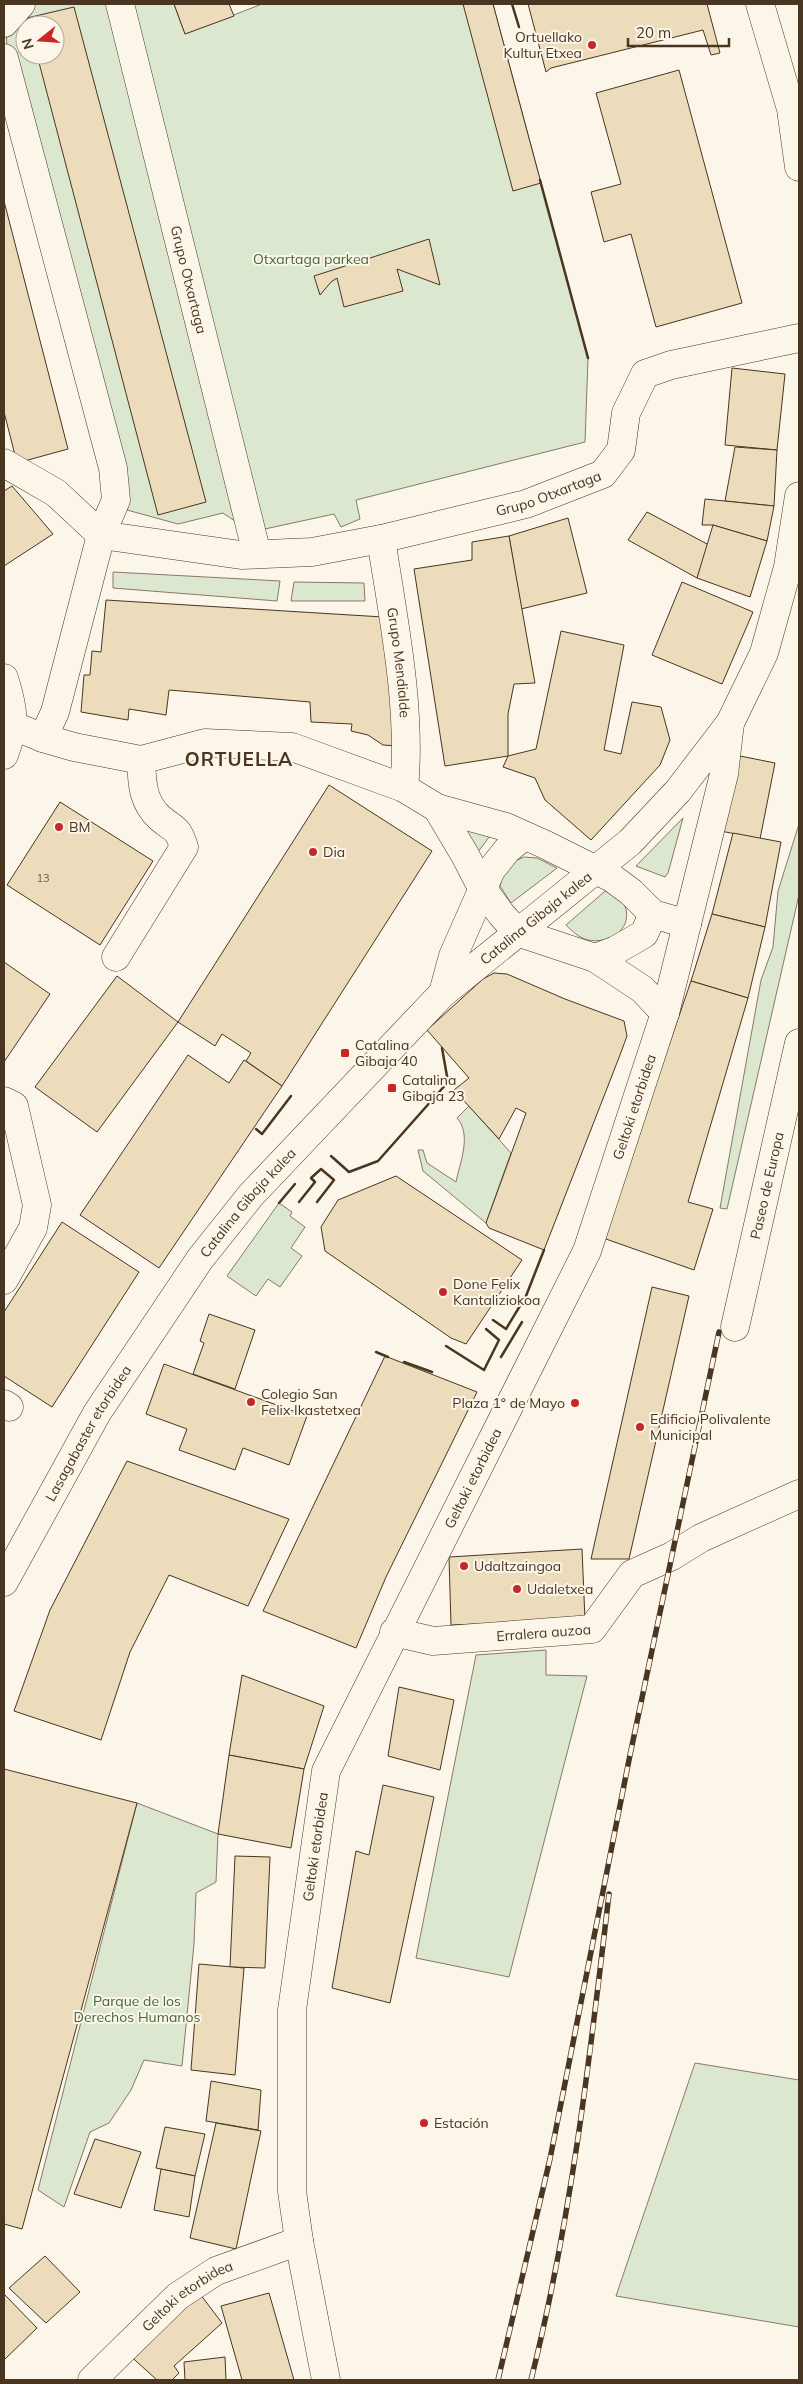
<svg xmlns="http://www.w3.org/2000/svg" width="803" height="2384" viewBox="0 0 803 2384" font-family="Mulish,sans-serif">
<rect width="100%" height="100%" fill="#fbf6e9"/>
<g fill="#dce7d0" stroke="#887966" fill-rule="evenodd">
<path d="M32 4H174L185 34 262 4H493L588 358 585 442 356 500 360 519 341 527 334 514 251 532 223 513 178 524 127 510 7 46 6 30ZM25 25H55V55H25Z"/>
<polygon points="113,572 280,581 277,601 113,588"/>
<polygon points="294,582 364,583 365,601 291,601"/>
<polygon points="447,811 490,836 477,853"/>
<polygon points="683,818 668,873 665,877 636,866"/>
<polygon points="799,824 799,895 727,1209 720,1208 761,980 773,947 778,891"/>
<path d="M524 857 537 858 557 868 511 903 500 886C504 870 509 863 524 857Z"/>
<path d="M612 885C617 893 623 900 626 909 631 931 608 944 588 940 579 938 572 931 566 925Z"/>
<path d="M469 1106 511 1153 486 1223 423 1171 418 1150H423L427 1163 456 1182C460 1162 472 1135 457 1118Z"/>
<polygon points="279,1203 292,1212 290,1216 305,1227 291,1248 302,1256 280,1287 268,1279 256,1296 227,1276"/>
<polygon points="546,1650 546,1675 587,1676 509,1977 416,1958 476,1655"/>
<polygon points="137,1803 218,1834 216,1882 196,1893 194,1944 182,2066 144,2060 131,2090 109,2123 90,2132 64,2207 38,2190"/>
<polygon points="695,2063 799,2080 799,2327 616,2296"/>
</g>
<g fill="#ecdcbc" stroke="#4a3520">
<polygon points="174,4 229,4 234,16 185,34"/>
<polygon points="463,4 493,4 541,183 513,191"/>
<polygon points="528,4 707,4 720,53 711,55 703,30 551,68 546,72"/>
<polygon points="74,7 206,502 158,515 37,55 55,55 55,25 29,25 27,18"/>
<polygon points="679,70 742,303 656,327 631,234 604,242 591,192 621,184 596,93"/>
<polygon points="4,201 68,449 17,463 4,412"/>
<polygon points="429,239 440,285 397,269 403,291 344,307 337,278 331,282 320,295 314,276"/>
<polygon points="732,368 785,374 777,450 725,445"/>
<polygon points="735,447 777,450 774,506 725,501"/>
<polygon points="12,486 53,534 4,566 4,491"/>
<polygon points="705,499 774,506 767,541 713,525 702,525"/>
<polygon points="647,512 709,545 697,578 628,540"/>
<polygon points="568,518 587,593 521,609 509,536"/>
<polygon points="713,525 767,541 750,597 697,578"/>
<polygon points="509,536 535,683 514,684 508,714 508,756 445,766 414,569 472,560 472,542"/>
<polygon points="682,582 753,612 722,684 652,655"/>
<polygon points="106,600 383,617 398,746 383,745 368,735 351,731 352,724 311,722 310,702 169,690 166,715 129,709 128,720 81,712 84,675 90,675 92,651 101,652"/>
<polygon points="561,631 624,645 604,750 621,754 632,702 661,707 670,740 660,765 591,840 545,800 535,778 503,767 508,756 536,749"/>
<polygon points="740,756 775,763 760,839 721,831"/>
<polygon points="329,785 432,851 282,1086 246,1061 251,1053 222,1034 215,1046 178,1022"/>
<polygon points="60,802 153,861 100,945 7,885"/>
<polygon points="733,833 781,842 765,927 712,914"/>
<polygon points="712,914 765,927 748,998 691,981"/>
<polygon points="4,962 50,994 4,1062"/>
<polygon points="494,973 507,974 565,999 624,1021 627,1036 620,1055 544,1250 489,1228 486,1223 526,1113 516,1108 499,1139 454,1090 469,1078 427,1030 483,979"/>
<polygon points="117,976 178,1022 97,1132 35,1087"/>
<polygon points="691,981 748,998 688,1202 713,1209 694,1270 603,1238"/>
<polygon points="188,1055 229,1083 244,1060 282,1086 159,1268 80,1215"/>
<polygon points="396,1176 522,1260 466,1344 451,1338 325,1251 321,1227 338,1200"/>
<polygon points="62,1222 139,1272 52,1407 4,1376 4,1312"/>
<polygon points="652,1287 689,1296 629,1559 591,1559"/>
<polygon points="209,1314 255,1330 235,1389 193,1374 204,1343 200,1341"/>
<polygon points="385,1356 477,1392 386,1577 356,1648 263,1611"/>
<polygon points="164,1364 307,1416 289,1465 243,1448 235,1470 179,1450 187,1429 146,1414"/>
<polygon points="127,1461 289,1519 248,1606 169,1575 130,1652 101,1740 14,1711 50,1610"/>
<polygon points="582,1549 585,1620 451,1625 449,1557"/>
<polygon points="242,1675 324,1706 304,1769 229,1755"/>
<polygon points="399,1687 454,1700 440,1770 388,1756"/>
<polygon points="229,1755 304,1769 291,1848 218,1834"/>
<polygon points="4,1769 137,1803 22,2229 4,2224"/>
<polygon points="383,1785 434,1797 390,2003 332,1988 356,1851 369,1855"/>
<polygon points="235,1856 270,1857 265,1968 230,1967"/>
<polygon points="199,1964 244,1968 235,2075 191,2070"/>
<polygon points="211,2081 261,2090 258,2130 206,2121"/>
<polygon points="216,2123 261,2131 236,2249 190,2238"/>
<polygon points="165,2127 205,2134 195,2176 156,2168"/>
<polygon points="95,2139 141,2152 121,2208 74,2194"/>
<polygon points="161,2169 195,2176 189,2217 154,2210"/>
<polygon points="45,2256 80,2292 46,2323 9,2288"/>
<polygon points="197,2290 222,2323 174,2366 179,2373 172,2380 157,2380 126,2352"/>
<polygon points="269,2293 294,2380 242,2380 221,2306"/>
<polygon points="4,2294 37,2328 4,2360"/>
<polygon points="225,2357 226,2380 185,2380 184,2362"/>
</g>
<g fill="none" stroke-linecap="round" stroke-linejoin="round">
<defs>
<g id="street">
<path id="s1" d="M120 4 257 554"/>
<polyline points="4,23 21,4"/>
<polyline points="4,58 113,468 116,500 101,535 55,712 43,738"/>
<path id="s2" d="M4 463 56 493 101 535 241 555 312 552 381 539 526 504 603 474 621 450 626 413 645 374 671 365 799 338"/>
<path id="s3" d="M381 539C393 617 412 709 404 788"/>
<path d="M4 678C14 710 16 723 4 755"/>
<polyline points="14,726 43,738 74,747 141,760 205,743 292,747 404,788 437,808 506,827 546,845 612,878 631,892 653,914 687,924"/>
<polyline points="437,808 465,855 482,888 501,914 517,932 595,958 642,989 665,1013"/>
<path d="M116 957 184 847C177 826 175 831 160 818 142 802 142 782 141 760"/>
<polyline points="595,958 616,950 644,934 653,914"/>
<polyline points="443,993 453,956 491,870 507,850 524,836"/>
<polyline points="4,1101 14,1106 37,1205 33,1228 4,1280"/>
<path id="s4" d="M735 1327 799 1043"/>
<polyline points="4,1404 9,1407"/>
<path id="s5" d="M394 1632 433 1641 592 1629 632 1574 672 1556 701 1538 799 1494"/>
<path id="s6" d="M92 2380 178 2296 216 2271 299 2241"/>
</g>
<g id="secondary">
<polyline points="760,4 791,109 799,167"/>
<path id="s7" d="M4 1582 97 1413 200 1259 251 1195 443 993 630 842 678 791 730 723 764 653 788 567 799 496"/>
<path id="s8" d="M326 2380 299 2241 292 2191V2010L326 1771 587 1251 665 1013 724 774 730 723"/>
</g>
</defs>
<use href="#street" stroke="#4a3520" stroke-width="29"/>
<use href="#secondary" stroke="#4a3520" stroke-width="29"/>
<use href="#street" stroke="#fbf6e9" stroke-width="28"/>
<use href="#secondary" stroke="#fbf6e9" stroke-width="28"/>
<defs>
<g id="rail">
<polyline points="498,2380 550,2159 630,1755 719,1332"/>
<path d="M531 2380C571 2221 590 2057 609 1894"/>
</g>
</defs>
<use href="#rail" stroke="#4a3520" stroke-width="5.5"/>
<use href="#rail" stroke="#fbf6e9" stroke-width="4" stroke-dasharray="11" stroke-linecap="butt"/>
<g stroke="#4a3520" stroke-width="2.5">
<polyline points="512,4 519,27"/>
<polyline points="540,180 588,358"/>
<polyline points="256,1129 262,1134 291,1096"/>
<polyline points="331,1156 349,1172 378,1161 448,1082 442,1048"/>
<polyline points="299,1202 315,1182 311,1178 321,1169 334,1180 317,1202"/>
<polyline points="279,1203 295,1184"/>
<polyline points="493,1320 506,1329 526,1296 544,1250"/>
<polyline points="446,1346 484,1370 499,1340 486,1329"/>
<polyline points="376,1352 388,1357"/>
<polyline points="501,1357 522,1322"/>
<polyline points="404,1362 432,1372"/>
</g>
</g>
<g fill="#c62828" stroke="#fbf6e9" stroke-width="2">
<circle cx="592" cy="45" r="5"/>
<circle cx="59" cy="827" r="5"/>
<circle cx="313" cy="852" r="5"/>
<rect x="340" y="1048" width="10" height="10" rx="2.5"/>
<rect x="387" y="1083" width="10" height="10" rx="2.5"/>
<circle cx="443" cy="1292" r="5"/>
<circle cx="251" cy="1402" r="5"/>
<circle cx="575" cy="1403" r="5"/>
<circle cx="640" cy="1427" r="5"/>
<circle cx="464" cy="1566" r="5"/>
<circle cx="517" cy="1589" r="5"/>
<circle cx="424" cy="2123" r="5"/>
</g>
<g text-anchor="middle" stroke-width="4" stroke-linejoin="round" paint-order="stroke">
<g font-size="11" fill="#725f47">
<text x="43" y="882">13</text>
</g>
<g font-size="14" fill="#4a3520" stroke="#fbf6e9" text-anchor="start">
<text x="582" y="42" text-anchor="end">Ortuellako<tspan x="582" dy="16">Kultur Etxea</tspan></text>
<text x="69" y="832">BM</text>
<text x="323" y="857">Dia</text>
<text x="355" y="1050">Catalina<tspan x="355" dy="16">Gibaja 40</tspan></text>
<text x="402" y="1085">Catalina<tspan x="402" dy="16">Gibaja 23</tspan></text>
<text x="453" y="1289">Done Felix<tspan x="453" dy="16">Kantaliziokoa</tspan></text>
<text x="261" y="1399">Colegio San<tspan x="261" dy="16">Felix Ikastetxea</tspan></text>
<text x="565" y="1408" text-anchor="end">Plaza 1° de Mayo</text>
<text x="650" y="1424">Edificio Polivalente<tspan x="650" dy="16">Municipal</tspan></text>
<text x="474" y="1571">Udaltzaingoa</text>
<text x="527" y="1594">Udaletxea</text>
<text x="434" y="2128">Estación</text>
</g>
<g font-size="14" fill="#436837" stroke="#fbf6e9">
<text x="311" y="264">Otxartaga parkea</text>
<text x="137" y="2006">Parque de los<tspan x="137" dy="16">Derechos Humanos</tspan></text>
</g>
<g font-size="14" fill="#4a3520" stroke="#fbf6e9">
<text dy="5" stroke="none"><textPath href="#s1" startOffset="284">Grupo Otxartaga</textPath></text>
<text dy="5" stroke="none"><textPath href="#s2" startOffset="578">Grupo Otxartaga</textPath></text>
<text dy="5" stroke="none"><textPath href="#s3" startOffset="125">Grupo Mendialde</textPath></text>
<text dy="5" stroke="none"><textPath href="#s7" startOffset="858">Catalina Gibaja kalea</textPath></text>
<text dy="5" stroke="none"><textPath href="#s8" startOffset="1348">Geltoki etorbidea</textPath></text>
<text dy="5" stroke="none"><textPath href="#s4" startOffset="145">Paseo de Europa</textPath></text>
<text dy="5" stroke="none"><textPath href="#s7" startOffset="452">Catalina Gibaja kalea</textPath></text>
<text dy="5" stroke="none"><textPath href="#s7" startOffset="171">Lasagabaster etorbidea</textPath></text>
<text dy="5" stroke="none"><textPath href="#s8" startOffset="942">Geltoki etorbidea</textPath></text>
<text dy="5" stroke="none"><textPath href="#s5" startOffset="151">Erralera auzoa</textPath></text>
<text dy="5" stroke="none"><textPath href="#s8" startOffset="538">Geltoki etorbidea</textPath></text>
<text dy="5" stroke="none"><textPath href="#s6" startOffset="128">Geltoki etorbidea</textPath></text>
</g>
<g font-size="19" font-weight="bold" letter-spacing="1" fill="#4a3520" stroke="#fbf6e9">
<text x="239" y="766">ORTUELLA</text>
</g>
</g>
<rect width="803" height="2384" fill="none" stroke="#4a3520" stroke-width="10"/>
<g transform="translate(40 40) rotate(253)"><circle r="24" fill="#fbf6e9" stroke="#b4a999"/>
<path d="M0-4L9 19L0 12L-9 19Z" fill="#c62828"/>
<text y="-8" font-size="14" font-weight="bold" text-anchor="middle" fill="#4a3520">N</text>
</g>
<path d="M628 38v8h101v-8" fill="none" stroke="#4a3520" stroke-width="2.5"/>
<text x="636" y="38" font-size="15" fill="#4a3520" stroke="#fbf6e9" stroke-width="4" paint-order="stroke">20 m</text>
</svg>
